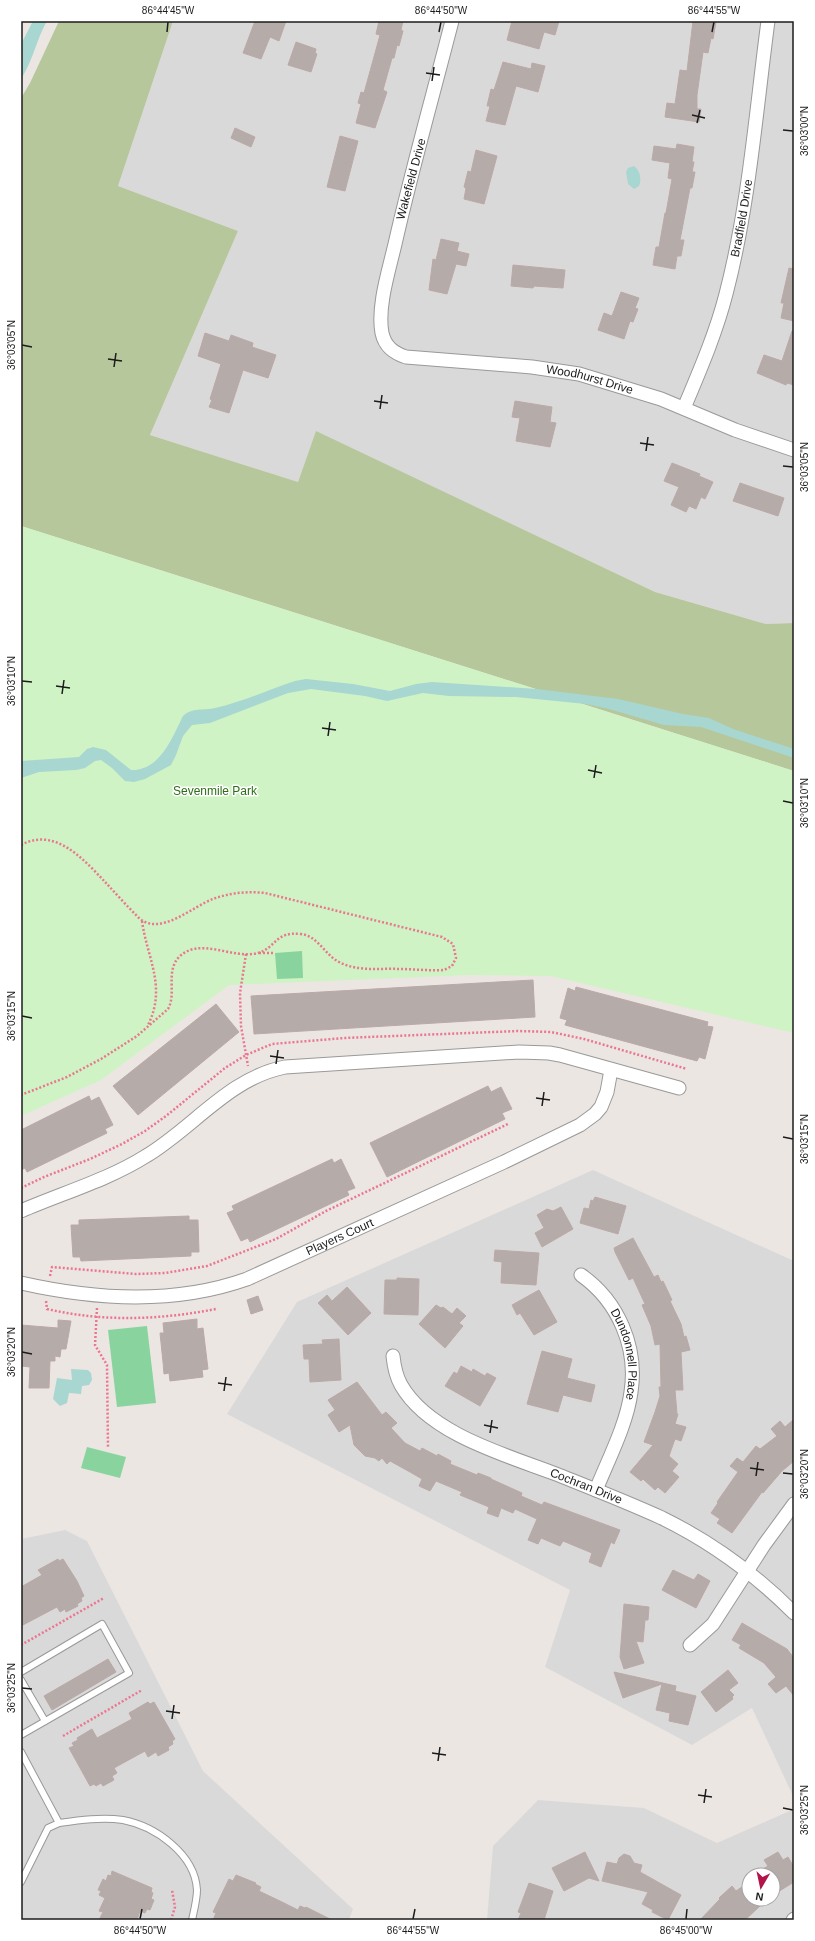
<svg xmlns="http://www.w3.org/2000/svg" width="815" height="1941" viewBox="0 0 815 1941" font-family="Helvetica,sans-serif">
<rect width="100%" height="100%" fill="#ece6e3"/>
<g fill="#dad9da" fill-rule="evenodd">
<polygon points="173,21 794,21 794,623 766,624 655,592 316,432 298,482 150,435 238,231 118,186"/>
<polygon points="593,1170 794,1261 794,1798 752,1708 692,1745 545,1667 570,1590 227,1414 297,1302"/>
<polygon points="65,1530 87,1541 203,1771 353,1909 349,1920 21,1920 21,1539"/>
<path d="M538 1800 644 1808 717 1843 794 1809V1920H487L493 1846ZM749 1875H773V1899H749Z"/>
</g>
<polygon fill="#b7c79c" points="59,21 173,21 118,186 238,231 150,435 298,482 316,431 655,592 766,624 794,623 794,771 21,526 21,98 30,83"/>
<polygon fill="#cff3c4" points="21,526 794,771 794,1033 551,976 469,975 229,985 101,1080 21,1116"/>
<g fill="#89d49e">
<polygon points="302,951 303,978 277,979 275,953"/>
<polygon points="147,1326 156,1403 117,1407 108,1330"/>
<polygon points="87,1447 126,1457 120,1478 81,1468"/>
</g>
<g fill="#a8d6d1">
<path d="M33 21H47C36 40 33 61 21 79V44Z"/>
<path d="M634 166C640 170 642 180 639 186L634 189 628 184 626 172 628 168Z"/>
<path d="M306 679 353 684 390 691 416 684 432 682 537 689 618 699 683 714 709 718 733 729 794 749V758L701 727 664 725 609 709 586 704 516 697 449 696 423 693 387 701 365 696 311 689 288 693 210 723 192 725 183 736 176 755 171 765 145 779 134 782 125 781 112 768 101 760 95 761 85 768 76 770 39 772 21 778V761L79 757 87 749 93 747 106 750 131 770C160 771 172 738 183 716 192 707 204 711 215 708 242 702 268 690 295 681Z"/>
<polygon points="71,1369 88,1370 91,1373 92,1380 89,1385 82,1386 81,1394 69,1393 67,1403 60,1406 53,1399 57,1378 72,1380"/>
</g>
<g fill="#b5aba9" stroke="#bca9a7">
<polygon points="255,21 286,21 279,41 270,37 261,59 243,53"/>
<polygon points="379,21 403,21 401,30 403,31 399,46 397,45 394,58 392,58 383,90 387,92 375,128 356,123 361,104 358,103 361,92 364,93 380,35 376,34"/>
<polygon points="512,21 559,21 555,35 544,32 539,49 507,40"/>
<polygon points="693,21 716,22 713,39 711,38 708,53 703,52 697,95 697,109 701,109 699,122 665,117 667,103 675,104 680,70 687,71"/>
<polygon points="296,42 316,49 315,53 317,54 311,72 288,65"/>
<polygon points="503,62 531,69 532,63 545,66 538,92 516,86 505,125 486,121 490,106 487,106 491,89 494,90"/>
<polygon points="235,128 255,137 251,147 231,138"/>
<polygon points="340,136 358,141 345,191 327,187"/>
<polygon points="677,144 694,147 692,162 694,162 692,172 695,172 692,188 690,188 680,240 684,240 681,256 677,256 675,269 653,265 656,247 659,247 665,213 666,213 672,179 668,178 670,163 652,160 654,146 676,149"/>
<polygon points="476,150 497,156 484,204 464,199 466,188 464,187 468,171 471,172"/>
<polygon points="441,239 459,243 457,251 469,254 466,266 456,264 447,294 429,290 433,259 436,260"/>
<polygon points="513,265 565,270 563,288 534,286 533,288 511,286"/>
<polygon points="789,268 794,269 794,321 781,318 784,303 781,303"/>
<polygon points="621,292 639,298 635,308 638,309 633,322 630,321 624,339 598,330 604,313 612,316"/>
<polygon points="792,331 794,331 794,385 787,383 786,385 757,373 764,355 782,361"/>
<polygon points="205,333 229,341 231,335 253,343 252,347 276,355 268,378 243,370 229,413 209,407 212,400 210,399 221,364 198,356"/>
<polygon points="515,401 552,407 550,422 556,423 550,447 516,441 520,418 512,417"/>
<polygon points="672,463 700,474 699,476 713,482 705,499 701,497 696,509 689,506 686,512 671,505 679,487 664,481"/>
<polygon points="740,483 784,498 778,516 733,501"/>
<polygon points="533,980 535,1017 254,1034 251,996"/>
<polygon points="576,987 708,1022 707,1026 713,1027 705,1059 699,1057 697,1061 565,1025 567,1020 560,1018 568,988 575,991"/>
<polygon points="216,1004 239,1032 138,1115 113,1086"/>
<polygon points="488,1086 491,1092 501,1087 512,1109 502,1113 505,1119 387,1177 370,1143"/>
<polygon points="89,1096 91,1101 99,1097 113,1125 105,1129 107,1133 27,1172 25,1168 21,1170 21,1130"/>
<polygon points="332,1159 334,1163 341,1159 355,1188 347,1191 349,1195 250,1242 248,1238 241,1241 227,1213 234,1210 232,1206"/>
<polygon points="595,1197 626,1206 618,1234 580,1223 584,1208 589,1209 591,1200 593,1201"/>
<polygon points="561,1207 573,1229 542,1247 535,1233 544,1228 537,1215 547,1209 553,1211"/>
<polygon points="189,1216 189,1220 198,1220 199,1252 191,1252 191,1256 81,1261 80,1257 73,1257 71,1225 79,1225 79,1220"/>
<polygon points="633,1238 654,1277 658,1275 661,1282 663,1281 672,1300 670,1301 681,1324 684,1337 686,1336 690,1350 681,1352 683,1390 675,1390 677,1414 678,1414 675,1424 686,1427 681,1441 675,1439 669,1456 678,1464 672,1471 679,1477 665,1493 658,1487 655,1490 643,1479 641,1481 630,1472 653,1445 644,1442 655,1412 660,1396 659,1387 661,1387 660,1344 655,1345 651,1326 642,1305 645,1304 633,1278 629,1280 615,1252 614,1248"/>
<polygon points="495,1250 539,1253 536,1285 501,1283 502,1262 494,1261"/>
<polygon points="397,1278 419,1279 418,1315 384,1314 385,1280 397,1280"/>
<polygon points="347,1287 371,1313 348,1335 318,1303 327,1295 332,1301"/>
<polygon points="539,1290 557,1322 534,1335 520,1313 517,1315 512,1305"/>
<polygon points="258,1296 263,1310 251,1314 247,1300"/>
<polygon points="436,1305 441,1308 443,1307 452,1314 457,1308 466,1316 459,1323 463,1326 445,1348 419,1324"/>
<polygon points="197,1319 197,1329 203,1328 208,1369 202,1370 203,1377 170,1381 169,1373 164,1374 163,1362 160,1333 164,1333 163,1323"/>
<polygon points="58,1320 71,1321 66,1349 61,1349 60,1357 55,1356 55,1361 50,1361 49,1388 29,1388 30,1367 21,1366 21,1325 58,1328"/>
<polygon points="339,1339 341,1380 310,1382 309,1359 304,1359 303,1345 323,1344 322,1340"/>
<polygon points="542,1351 572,1359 567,1378 595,1385 591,1402 563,1395 558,1412 527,1404"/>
<polygon points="461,1366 472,1372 473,1369 485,1376 487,1373 496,1378 480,1406 445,1386 454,1372 457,1374"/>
<polygon points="357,1382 382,1415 386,1412 397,1423 391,1428 405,1443 420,1451 422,1448 437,1456 438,1454 451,1461 450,1464 477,1475 478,1473 491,1478 491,1479 522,1493 521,1496 542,1505 544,1502 620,1530 614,1544 611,1542 601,1567 589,1562 592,1553 563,1541 560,1546 541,1538 538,1544 528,1540 537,1519 515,1509 513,1513 501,1508 498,1517 487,1513 489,1507 460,1495 462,1492 436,1481 430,1491 419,1486 422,1479 410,1472 390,1461 387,1464 382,1458 379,1461 375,1458 365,1456 354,1445 350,1425 339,1432 328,1415 335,1410 328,1400"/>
<polygon points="794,1419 794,1461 782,1471 763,1493 762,1492 732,1533 717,1523 720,1519 711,1513 718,1503 717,1502 738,1472 730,1466 737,1458 743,1462 756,1446 760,1449 777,1436 771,1429 780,1421 785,1427"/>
<polygon points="58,1559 59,1561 63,1559 77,1581 84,1596 81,1598 82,1601 77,1604 78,1606 66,1612 65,1609 60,1612 57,1607 21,1626 21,1587 42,1575 38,1570"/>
<polygon points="673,1570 694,1580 698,1574 710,1581 696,1608 662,1590"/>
<polygon points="624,1604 649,1607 648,1620 645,1620 643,1642 636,1641 644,1663 624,1669 620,1657"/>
<polygon points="742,1623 787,1649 794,1658 794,1696 786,1686 776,1693 768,1684 776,1677 764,1663 739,1648 741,1645 732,1640"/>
<polygon points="108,1659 116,1672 52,1710 44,1696"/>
<polygon points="728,1670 738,1683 729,1690 734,1695 732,1697 733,1699 716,1712 701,1692"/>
<polygon points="614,1672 676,1686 675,1691 696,1696 688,1725 669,1721 670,1713 656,1710 662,1684 623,1698"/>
<polygon points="148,1702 150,1704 154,1702 175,1739 172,1741 173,1744 168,1747 169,1750 158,1756 156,1752 148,1757 145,1751 114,1768 117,1773 112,1776 114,1780 103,1786 101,1783 96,1786 94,1784 90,1786 69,1748 74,1746 72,1743 78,1740 77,1738 92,1729 97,1738 132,1719 129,1713"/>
<polygon points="585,1852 599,1881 589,1878 564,1891 552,1868"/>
<polygon points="778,1852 783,1860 788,1857 794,1867 794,1882 773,1895 773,1875 752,1875 768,1866 764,1860"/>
<polygon points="624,1854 630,1856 634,1863 642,1865 640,1872 681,1895 668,1920 652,1912 653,1910 642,1904 648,1892 602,1881 607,1862 617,1864 619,1858"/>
<polygon points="112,1871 152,1888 151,1892 153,1893 151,1899 154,1900 150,1910 147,1909 145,1913 140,1911 137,1920 99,1920 103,1912 99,1911 105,1898 99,1895 101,1891 98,1890 103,1879 106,1881 108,1875 111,1876"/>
<polygon points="236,1875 256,1883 255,1884 261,1887 259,1891 282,1902 298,1910 300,1906 305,1908 306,1907 332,1920 213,1920 216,1913 213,1912 229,1879 233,1881"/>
<polygon points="749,1882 749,1899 752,1899 760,1906 745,1920 700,1920 720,1899 719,1898 732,1886 736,1891"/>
<polygon points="529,1883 553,1891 544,1920 518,1920 521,1913 518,1912"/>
</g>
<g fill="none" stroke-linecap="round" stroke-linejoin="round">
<defs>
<g id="service">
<polyline points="21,1672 102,1624 129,1673 21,1735"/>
<polyline points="21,1680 45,1721"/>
<polyline points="21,1752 59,1823 48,1828 21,1882"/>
<path d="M59 1823C80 1820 102 1817 123 1820 155 1826 195 1854 197 1890 197 1899 194 1911 192 1920"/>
</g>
<g id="minor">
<path id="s1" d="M452 21C433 95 412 169 395 244 389 270 377 307 382 333 385 347 394 353 406 357L532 367 579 374 661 399 735 430 794 450"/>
<path id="s2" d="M684 408C700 370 716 333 726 294 749 206 756 111 768 21"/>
<path d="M21 1211C62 1193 108 1180 146 1156 193 1128 229 1078 285 1067L519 1052 549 1053 560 1055 679 1088"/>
<path id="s3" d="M581 1275C618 1301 638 1347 631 1392 627 1424 608 1460 596 1490"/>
<path id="s4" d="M21 1283C96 1300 174 1305 247 1279L504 1162 580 1125 595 1114 601 1107 607 1092 611 1070"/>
<path id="s5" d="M393 1356C394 1366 396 1376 401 1385 429 1434 506 1455 556 1474 591 1488 627 1502 662 1518 711 1542 756 1575 794 1613"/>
<polyline points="690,1645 713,1624 764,1545 794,1504"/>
<polyline points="793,1920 794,1919"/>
</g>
</defs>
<use href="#service" stroke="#999" stroke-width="8"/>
<use href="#minor" stroke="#999" stroke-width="15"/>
<g stroke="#ea7690" stroke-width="2.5" stroke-dasharray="2 2" stroke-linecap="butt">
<path d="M21 845C56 826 85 861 107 884 117 895 128 907 139 918 160 937 193 906 213 899 229 893 247 891 265 893L442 937 453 944 456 958 452 966 444 970C429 971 414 969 399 969 379 968 358 972 339 962 325 955 318 936 301 934 275 931 276 948 258 953 233 960 200 936 179 957 165 972 177 993 168 1009L137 1036 101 1059 67 1077 21 1095"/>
<path d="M142 921C147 958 167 987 148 1025"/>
<polyline points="259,953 274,953"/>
<polyline points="246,954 240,993 241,1026 248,1066"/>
<polyline points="21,1188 44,1177 90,1159 122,1144 145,1131 166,1116 225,1068 246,1055 272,1044 344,1038 518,1031 551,1032 584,1039 687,1069"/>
<polyline points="50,1276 52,1267 136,1274 165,1273 207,1266 276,1239 326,1211 508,1124"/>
<path d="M46 1301 47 1309C103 1322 159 1320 216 1309"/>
<polyline points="97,1308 95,1345 107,1365 108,1448"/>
<polyline points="21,1645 104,1598"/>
<polyline points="63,1736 142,1690"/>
<polyline points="171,1920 175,1907 172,1890"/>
</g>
<use href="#service" stroke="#fff" stroke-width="6"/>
<use href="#minor" stroke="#fff" stroke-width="13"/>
</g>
<path fill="none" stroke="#1c1c1c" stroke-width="1.5" d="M167 32 168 22M439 32 441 22M712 32 714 22M426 73 440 75M432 81 434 67M692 115 705 118M697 123 700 110M783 130 793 131M22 345 32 347M108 359 122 361M114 367 116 353M374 401 388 403M380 409 382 395M640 443 654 445M646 451 648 437M783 466 793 467M22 681 32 682M56 686 70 688M62 694 64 680M322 728 336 730M328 736 330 722M588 770 602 773M594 778 596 765M783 801 793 803M22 1016 32 1018M270 1056 284 1058M276 1064 278 1050M536 1098 550 1100M542 1106 544 1092M783 1137 793 1139M22 1352 32 1354M218 1383 232 1385M224 1391 226 1377M484 1425 498 1428M490 1433 492 1420M750 1468 764 1470M783 1473 793 1474M756 1476 758 1462M22 1688 32 1689M166 1711 180 1713M172 1719 174 1705M432 1753 446 1755M438 1761 440 1747M698 1795 712 1797M704 1803 706 1789M783 1808 793 1810M140 1919 142 1909M413 1919 415 1909M686 1919 687 1909"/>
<g text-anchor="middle" stroke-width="3" stroke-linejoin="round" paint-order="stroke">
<g font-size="12" fill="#1c1c1c" stroke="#fff">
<text transform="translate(411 179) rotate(-75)" y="4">Wakefield Drive</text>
<text dy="4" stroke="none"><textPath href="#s2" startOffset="199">Bradfield Drive</textPath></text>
<text dy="4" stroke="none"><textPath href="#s1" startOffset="542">Woodhurst Drive</textPath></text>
<text dy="4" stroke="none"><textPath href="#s4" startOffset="331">Players Court</textPath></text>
<text dy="4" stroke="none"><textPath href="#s3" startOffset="95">Dundonnell Place</textPath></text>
<text dy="4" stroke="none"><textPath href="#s5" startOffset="245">Cochran Drive</textPath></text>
</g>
<g font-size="12" fill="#2c6e17" stroke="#fff">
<text x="215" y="795">Sevenmile Park</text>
</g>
</g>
<rect width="815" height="1941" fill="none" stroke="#ffffff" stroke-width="44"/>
<g transform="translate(761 1887) rotate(189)"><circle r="19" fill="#ffffff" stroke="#a4a4a4"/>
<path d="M0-3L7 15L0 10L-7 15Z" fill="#b31549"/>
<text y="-6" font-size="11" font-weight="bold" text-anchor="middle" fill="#1c1c1c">N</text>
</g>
<rect x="22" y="22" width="771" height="1897" fill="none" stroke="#1c1c1c" stroke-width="1.5"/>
<g font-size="10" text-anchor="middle" fill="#1c1c1c">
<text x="168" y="14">86°44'45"W</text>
<text x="441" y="14">86°44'50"W</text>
<text x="714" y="14">86°44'55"W</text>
<text transform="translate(804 131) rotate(-90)" y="4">36°03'00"N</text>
<text transform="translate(11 345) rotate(-90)" y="4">36°03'05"N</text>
<text transform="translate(804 467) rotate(-90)" y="4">36°03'05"N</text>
<text transform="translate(11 681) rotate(-90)" y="4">36°03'10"N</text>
<text transform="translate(804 803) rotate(-90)" y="4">36°03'10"N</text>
<text transform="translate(11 1016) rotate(-90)" y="4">36°03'15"N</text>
<text transform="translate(804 1139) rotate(-90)" y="4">36°03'15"N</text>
<text transform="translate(11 1352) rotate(-90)" y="4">36°03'20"N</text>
<text transform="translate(804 1474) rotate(-90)" y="4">36°03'20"N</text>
<text transform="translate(11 1688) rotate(-90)" y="4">36°03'25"N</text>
<text transform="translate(804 1810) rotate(-90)" y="4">36°03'25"N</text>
<text x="140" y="1934">86°44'50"W</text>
<text x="413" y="1934">86°44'55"W</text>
<text x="686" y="1934">86°45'00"W</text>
</g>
</svg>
